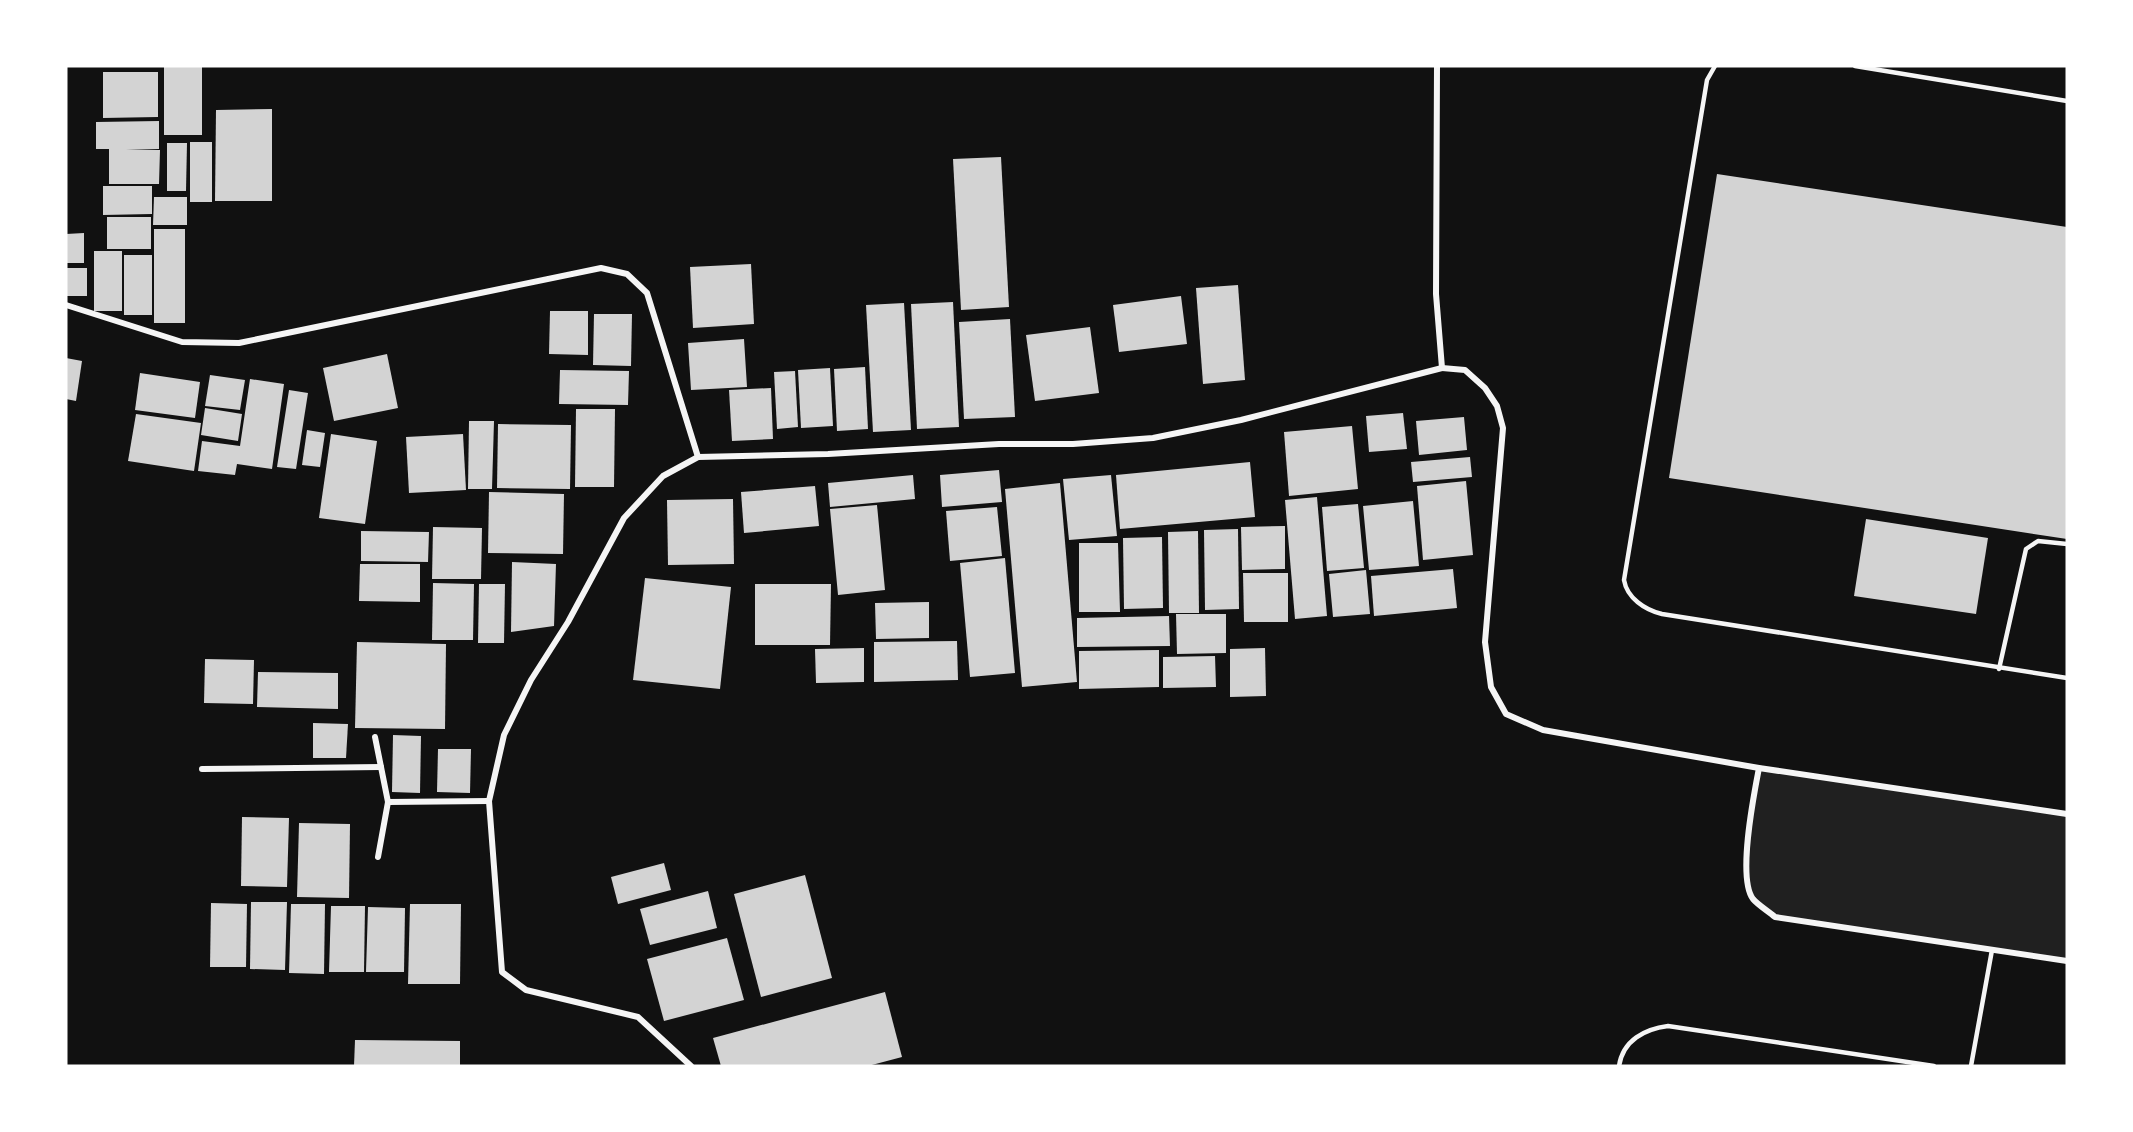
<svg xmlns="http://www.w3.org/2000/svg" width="2133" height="1132" viewBox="0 0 2133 1132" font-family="'Archivo Narrow',sans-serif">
<rect width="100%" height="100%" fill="#111"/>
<polygon fill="#202020" points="1759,768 2067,815 2067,961 1775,917 1752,898 1745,869"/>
<g fill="#d3d3d3">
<rect x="164" y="66" width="38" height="69"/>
<polygon points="103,72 158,72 158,117 103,118"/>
<polygon points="272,109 272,201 215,201 216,110"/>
<polygon points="159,121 159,149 126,150 160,150 159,184 109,184 109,149 96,149 96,122"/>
<rect x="190" y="142" width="22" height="60"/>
<polygon points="167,143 187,143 186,191 167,191"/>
<polygon points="1001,157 1009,307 961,310 953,159"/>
<polygon points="1717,174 2067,227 2067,539 1669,478"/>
<polygon points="103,186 152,186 152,214 103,215"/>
<polygon points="154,197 187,197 187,225 153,225"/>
<rect x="107" y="217" width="44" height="32"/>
<rect x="154" y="229" width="31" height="94"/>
<polygon points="84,233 84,263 66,263 66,234"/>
<rect x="94" y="251" width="28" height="60"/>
<rect x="124" y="255" width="28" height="60"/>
<polygon points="751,264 754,324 693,328 690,267"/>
<rect x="66" y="268" width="21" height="28"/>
<polygon points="1238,285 1245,380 1203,384 1196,288"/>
<polygon points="1181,296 1187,344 1119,352 1113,305"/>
<polygon points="953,302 959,427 917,429 911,304"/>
<polygon points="904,303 911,430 873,432 866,305"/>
<polygon points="550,311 588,311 588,355 549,354"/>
<polygon points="594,314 632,314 631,366 593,365"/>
<polygon points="1010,319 1015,417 964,419 959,322"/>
<polygon points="1090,327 1099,393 1035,401 1026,335"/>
<polygon points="744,339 747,387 691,390 688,343"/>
<polygon points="387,354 398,408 334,421 323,368"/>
<polygon points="66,358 82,361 76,401 66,399"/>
<polygon points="865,367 868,429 837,431 834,369"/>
<polygon points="830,368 833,426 801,428 798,370"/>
<polygon points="560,370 629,371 628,405 559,404"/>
<polygon points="795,371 798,427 777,429 774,372"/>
<polygon points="140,373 200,382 195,418 135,410"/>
<polygon points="210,375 245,380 240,410 205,406"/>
<polygon points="250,379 284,384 272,469 237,464 235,475 198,471 202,441 240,446"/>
<polygon points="771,388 773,439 732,441 729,390"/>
<polygon points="289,390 308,393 296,469 277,467"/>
<polygon points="205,408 242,414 238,441 201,435"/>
<polygon points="576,409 615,409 614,487 575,487"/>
<polygon points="1403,413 1407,449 1369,452 1366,416"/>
<polygon points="136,414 201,423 194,471 128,461"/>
<polygon points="1464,417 1467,450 1419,455 1416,421"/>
<polygon points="469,421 494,421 492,489 468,489"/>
<polygon points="498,424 571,425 570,489 497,488"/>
<polygon points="1352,426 1358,489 1289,496 1284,432"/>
<polygon points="307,430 325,433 320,467 302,465"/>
<polygon points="331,434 377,441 365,524 319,518"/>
<polygon points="463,434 466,490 409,493 406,437"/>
<polygon points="1470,457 1472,477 1413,482 1411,462"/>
<polygon points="1250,462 1255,517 1120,529 1116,475"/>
<polygon points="999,470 1002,502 942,507 940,475"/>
<polygon points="913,475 915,499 830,507 828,483"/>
<polygon points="1111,475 1117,536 1069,540 1063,479"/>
<polygon points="1466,481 1473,555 1423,560 1417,486"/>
<polygon points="1060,483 1077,682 1022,687 1005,489"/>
<polygon points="815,486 819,526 744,533 741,492"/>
<polygon points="489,492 564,494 563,554 488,553"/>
<polygon points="1317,497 1327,616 1295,619 1285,500"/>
<polygon points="733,499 734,564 668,565 667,500"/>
<polygon points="1413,501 1419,566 1369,570 1363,506"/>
<polygon points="1358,504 1364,568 1327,571 1322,507"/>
<polygon points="877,505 885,590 838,595 830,509"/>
<polygon points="997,507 1002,556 950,561 946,511"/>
<polygon points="1866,519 1988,538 1976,614 1854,596"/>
<polygon points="1285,526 1285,569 1242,570 1241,527"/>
<polygon points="433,527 482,528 481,579 432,579"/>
<polygon points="1238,529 1239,609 1205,610 1204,530"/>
<polygon points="361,531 429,532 428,562 361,561"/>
<polygon points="1198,531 1199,613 1169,613 1168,532"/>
<polygon points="1162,537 1163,608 1124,609 1123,538"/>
<polygon points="1079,543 1118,543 1120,612 1079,612"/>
<polygon points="1005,558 1015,673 970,677 960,563"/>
<polygon points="512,562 556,564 554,626 511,632"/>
<polygon points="360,564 420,564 420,602 359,601"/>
<polygon points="1453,569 1457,608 1374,616 1371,576"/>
<polygon points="1366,570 1370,614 1333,617 1329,574"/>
<polygon points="1243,573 1288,573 1288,622 1244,622"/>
<polygon points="645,578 731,587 720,689 633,680"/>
<polygon points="433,583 474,584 473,640 432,640"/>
<polygon points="479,584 505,584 504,643 478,643"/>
<polygon points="755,584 831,584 830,645 755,645"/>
<polygon points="929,602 929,638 876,639 875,603"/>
<polygon points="1176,614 1226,614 1226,653 1177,654"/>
<polygon points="1169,616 1170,646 1077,647 1077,618"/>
<polygon points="957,641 958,680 874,682 874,642"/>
<polygon points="357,642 446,644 445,729 355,728"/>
<polygon points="864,648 864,682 816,683 815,649"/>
<polygon points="1265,648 1266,696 1230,697 1230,649"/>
<polygon points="1159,650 1159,687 1079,689 1079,651"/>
<polygon points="1215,656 1216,687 1163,688 1163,657"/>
<polygon points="205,659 254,660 253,704 204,703"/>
<polygon points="258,672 338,673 338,709 257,707"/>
<polygon points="313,723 348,724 346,758 313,758"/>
<polygon points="393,735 421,736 420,793 392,792"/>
<polygon points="438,749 471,749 470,793 437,792"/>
<polygon points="242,817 289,818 287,887 241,886"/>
<polygon points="299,823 350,824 349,898 297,897"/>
<polygon points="664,863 671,890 618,904 611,877"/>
<polygon points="805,875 832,978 761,997 734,894"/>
<polygon points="708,891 717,928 650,945 640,909"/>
<polygon points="251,902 287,902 285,970 250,969"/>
<polygon points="211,903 247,904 246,967 210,967"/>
<polygon points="291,904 325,904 324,974 289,973"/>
<polygon points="410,904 461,904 460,984 408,984"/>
<polygon points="331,906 365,906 364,972 329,972"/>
<polygon points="368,907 405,908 404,972 366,972"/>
<polygon points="727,938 744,1000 664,1021 647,959"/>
<polygon points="885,992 902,1057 868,1066 721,1066 713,1038"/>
<polygon points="355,1040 460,1041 460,1066 354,1066"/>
</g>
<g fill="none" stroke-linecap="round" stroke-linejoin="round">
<g stroke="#f5f5f5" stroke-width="4.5">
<path d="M1715 66 1707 80 1624 580C1627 598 1645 610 1662 614L2067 678"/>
<polyline points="1855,66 2067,101"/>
<polyline points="1999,669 2026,549 2038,541 2067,544"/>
<path d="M1619 1066C1623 1040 1645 1029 1668 1026L1934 1066"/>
<polyline points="1971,1066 1992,950"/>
</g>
<g stroke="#f5f5f5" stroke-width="6">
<polyline points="1437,66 1436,294 1442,368 1465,370 1485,388 1497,406 1503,428 1485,642 1491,687 1506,714 1543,730 1759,768 2067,814"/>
<polyline points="66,305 182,342 239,343 601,268 627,274 647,293 698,457"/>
<polyline points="375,737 388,802"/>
<path d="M1759 768C1754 794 1737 878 1753 899 1758 905 1768 911 1775 917L2067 961"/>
<polyline points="202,769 381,767"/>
<polyline points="378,857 388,802 489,801"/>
<polyline points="691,1066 638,1017 526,990 502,972 489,801 504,735 531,680 568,622 624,518 663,476 698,457 828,454 999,444 1073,444 1153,438 1241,420 1442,368"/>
</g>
</g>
<rect width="2133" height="1132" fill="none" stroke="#ffffff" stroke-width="135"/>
</svg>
